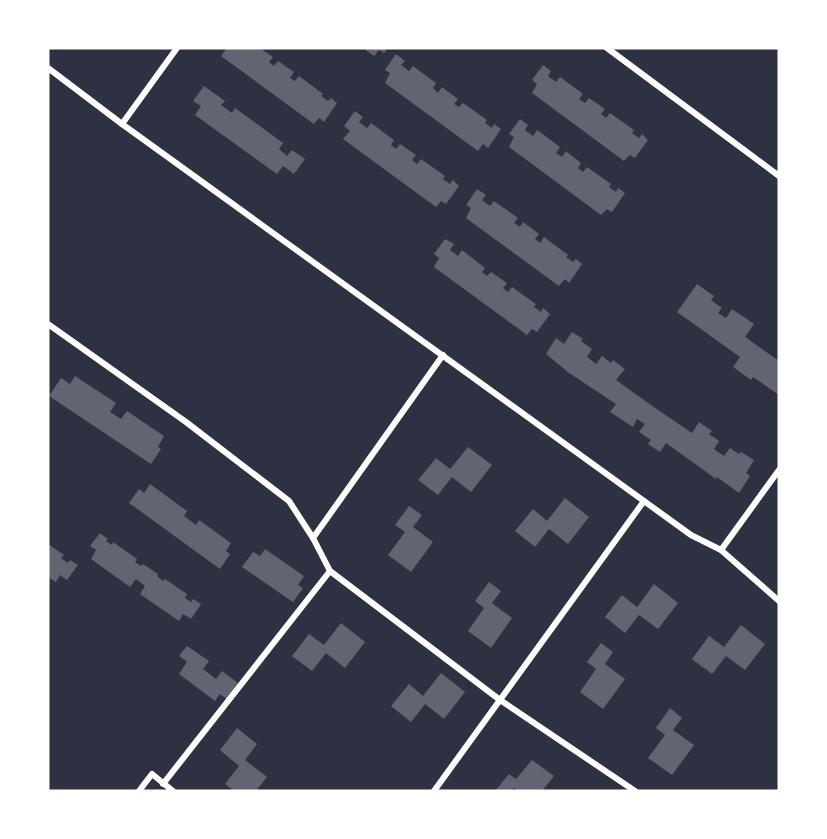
<svg xmlns="http://www.w3.org/2000/svg" width="827" height="839" viewBox="0 0 827 839" font-family="Manrope,sans-serif">
<rect width="100%" height="100%" fill="#2d3142"/>
<g fill="#626471">
<polygon points="227,48 260,48 273,57 269,62 274,66 278,61 294,72 290,78 295,81 299,76 323,94 321,96 328,101 331,98 337,103 324,122 319,118 314,124 221,56"/>
<polygon points="363,48 388,48 384,53 379,50 374,56"/>
<polygon points="396,54 405,61 401,65 409,71 413,66 436,83 433,88 438,93 442,87 458,99 454,104 459,107 463,103 487,120 485,123 492,128 494,124 501,129 488,148 483,144 478,151 385,83 390,73 385,70"/>
<polygon points="543,65 551,71 548,76 556,82 560,77 583,94 579,99 585,103 589,98 605,109 601,114 606,118 610,113 634,130 632,133 639,138 642,134 648,140 635,158 630,155 624,161 532,93 537,84 532,80"/>
<polygon points="204,86 225,101 221,105 232,113 235,108 283,143 279,149 287,156 292,150 305,159 294,174 283,166 277,174 195,115 201,106 193,101"/>
<polygon points="355,111 363,117 359,122 367,128 371,123 394,140 391,145 396,149 400,144 416,155 412,160 417,164 421,159 445,176 443,179 450,184 453,180 459,186 446,204 441,201 436,207 343,139 350,131 344,126"/>
<polygon points="520,119 528,125 525,130 533,136 537,130 560,147 556,153 562,157 566,151 581,163 578,168 583,172 587,167 611,184 609,187 616,192 618,188 625,193 612,212 607,209 601,215 509,147 514,137 509,134"/>
<polygon points="477,189 486,195 482,200 490,206 494,201 518,218 514,223 520,227 523,222 539,234 535,239 540,243 544,237 568,255 566,257 573,262 576,259 582,264 569,283 565,279 559,286 466,218 471,208 466,205"/>
<polygon points="445,239 454,244 450,250 458,256 462,250 485,268 482,272 487,276 491,272 507,283 503,288 508,292 512,287 536,304 534,307 541,312 543,308 550,314 537,332 532,329 527,335 434,267 439,258 434,254"/>
<polygon points="697,284 714,296 711,300 722,308 718,313 726,318 732,309 754,324 745,337 779,361 779,395 753,377 751,380 733,367 740,357 677,312"/>
<polygon points="572,332 583,339 581,341 592,349 587,357 596,364 602,356 611,363 613,360 625,369 616,380 658,410 692,433 699,422 712,431 709,434 719,441 714,449 724,456 730,448 739,454 741,452 754,460 746,473 750,476 739,493 717,477 716,479 666,443 660,452 648,444 651,440 639,432 645,424 637,419 633,427 610,412 616,404 569,373 546,354 556,338 564,344"/>
<polygon points="75,376 116,403 110,412 121,419 127,411 164,436 158,447 161,449 151,464 49,396 61,378 70,384"/>
<polygon points="468,447 492,465 471,492 452,477 438,495 418,480 436,458 450,469"/>
<polygon points="150,484 187,511 184,516 196,525 199,520 231,543 226,551 230,554 220,569 129,503 139,489 144,493"/>
<polygon points="565,498 589,517 568,544 549,529 535,547 515,531 533,509 547,521"/>
<polygon points="409,506 422,515 413,527 433,542 411,572 388,555 405,532 395,525"/>
<polygon points="100,533 108,539 106,541 112,545 113,542 137,559 135,562 141,566 143,564 158,574 157,576 163,581 165,579 187,594 185,598 191,602 193,599 201,604 191,619 183,614 179,621 140,594 145,586 136,579 130,587 91,559 96,550 90,546"/>
<polygon points="48,544 64,555 61,558 68,563 70,560 78,565 67,580 60,575 56,582 48,577"/>
<polygon points="265,549 304,576 298,585 303,588 293,602 242,567 253,552 260,556"/>
<polygon points="489,582 501,591 492,603 512,618 491,648 468,631 484,608 475,601"/>
<polygon points="654,584 678,603 658,629 639,615 625,633 605,617 622,595 637,607"/>
<polygon points="341,623 365,642 345,668 326,653 312,671 292,656 309,634 324,645"/>
<polygon points="741,625 765,644 745,670 726,656 712,674 692,659 709,636 724,647"/>
<polygon points="601,643 613,652 605,664 625,679 603,709 580,692 596,669 587,662"/>
<polygon points="187,646 209,661 203,669 216,679 222,671 238,683 227,699 220,694 215,701 179,674 187,662 179,656"/>
<polygon points="441,673 465,692 444,719 425,704 411,722 391,706 409,684 423,696"/>
<polygon points="670,708 682,718 673,730 694,745 672,775 648,758 665,735 656,728"/>
<polygon points="237,728 257,744 245,760 267,777 256,791 234,791 225,784 239,766 220,750"/>
<polygon points="532,760 554,776 542,791 518,791 514,788 512,791 495,791 509,774 516,779"/>
</g>
<g fill="none" stroke-linecap="round" stroke-linejoin="round">
<g stroke="#fff" stroke-width="6">
<polyline points="177,48 122,124 691,535 721,550 779,470"/>
<polyline points="607,48 779,176"/>
<polyline points="48,68 122,124"/>
<polyline points="48,324 186,422 289,501 313,538 330,571 500,700 635,791"/>
<polyline points="313,538 443,355"/>
<polyline points="721,550 779,601"/>
<polyline points="163,784 330,571"/>
<polyline points="139,791 152,774 173,791"/>
<polyline points="434,791 644,501"/>
</g>
</g>
<rect width="827" height="839" fill="none" stroke="#ffffff" stroke-width="99"/>
</svg>
